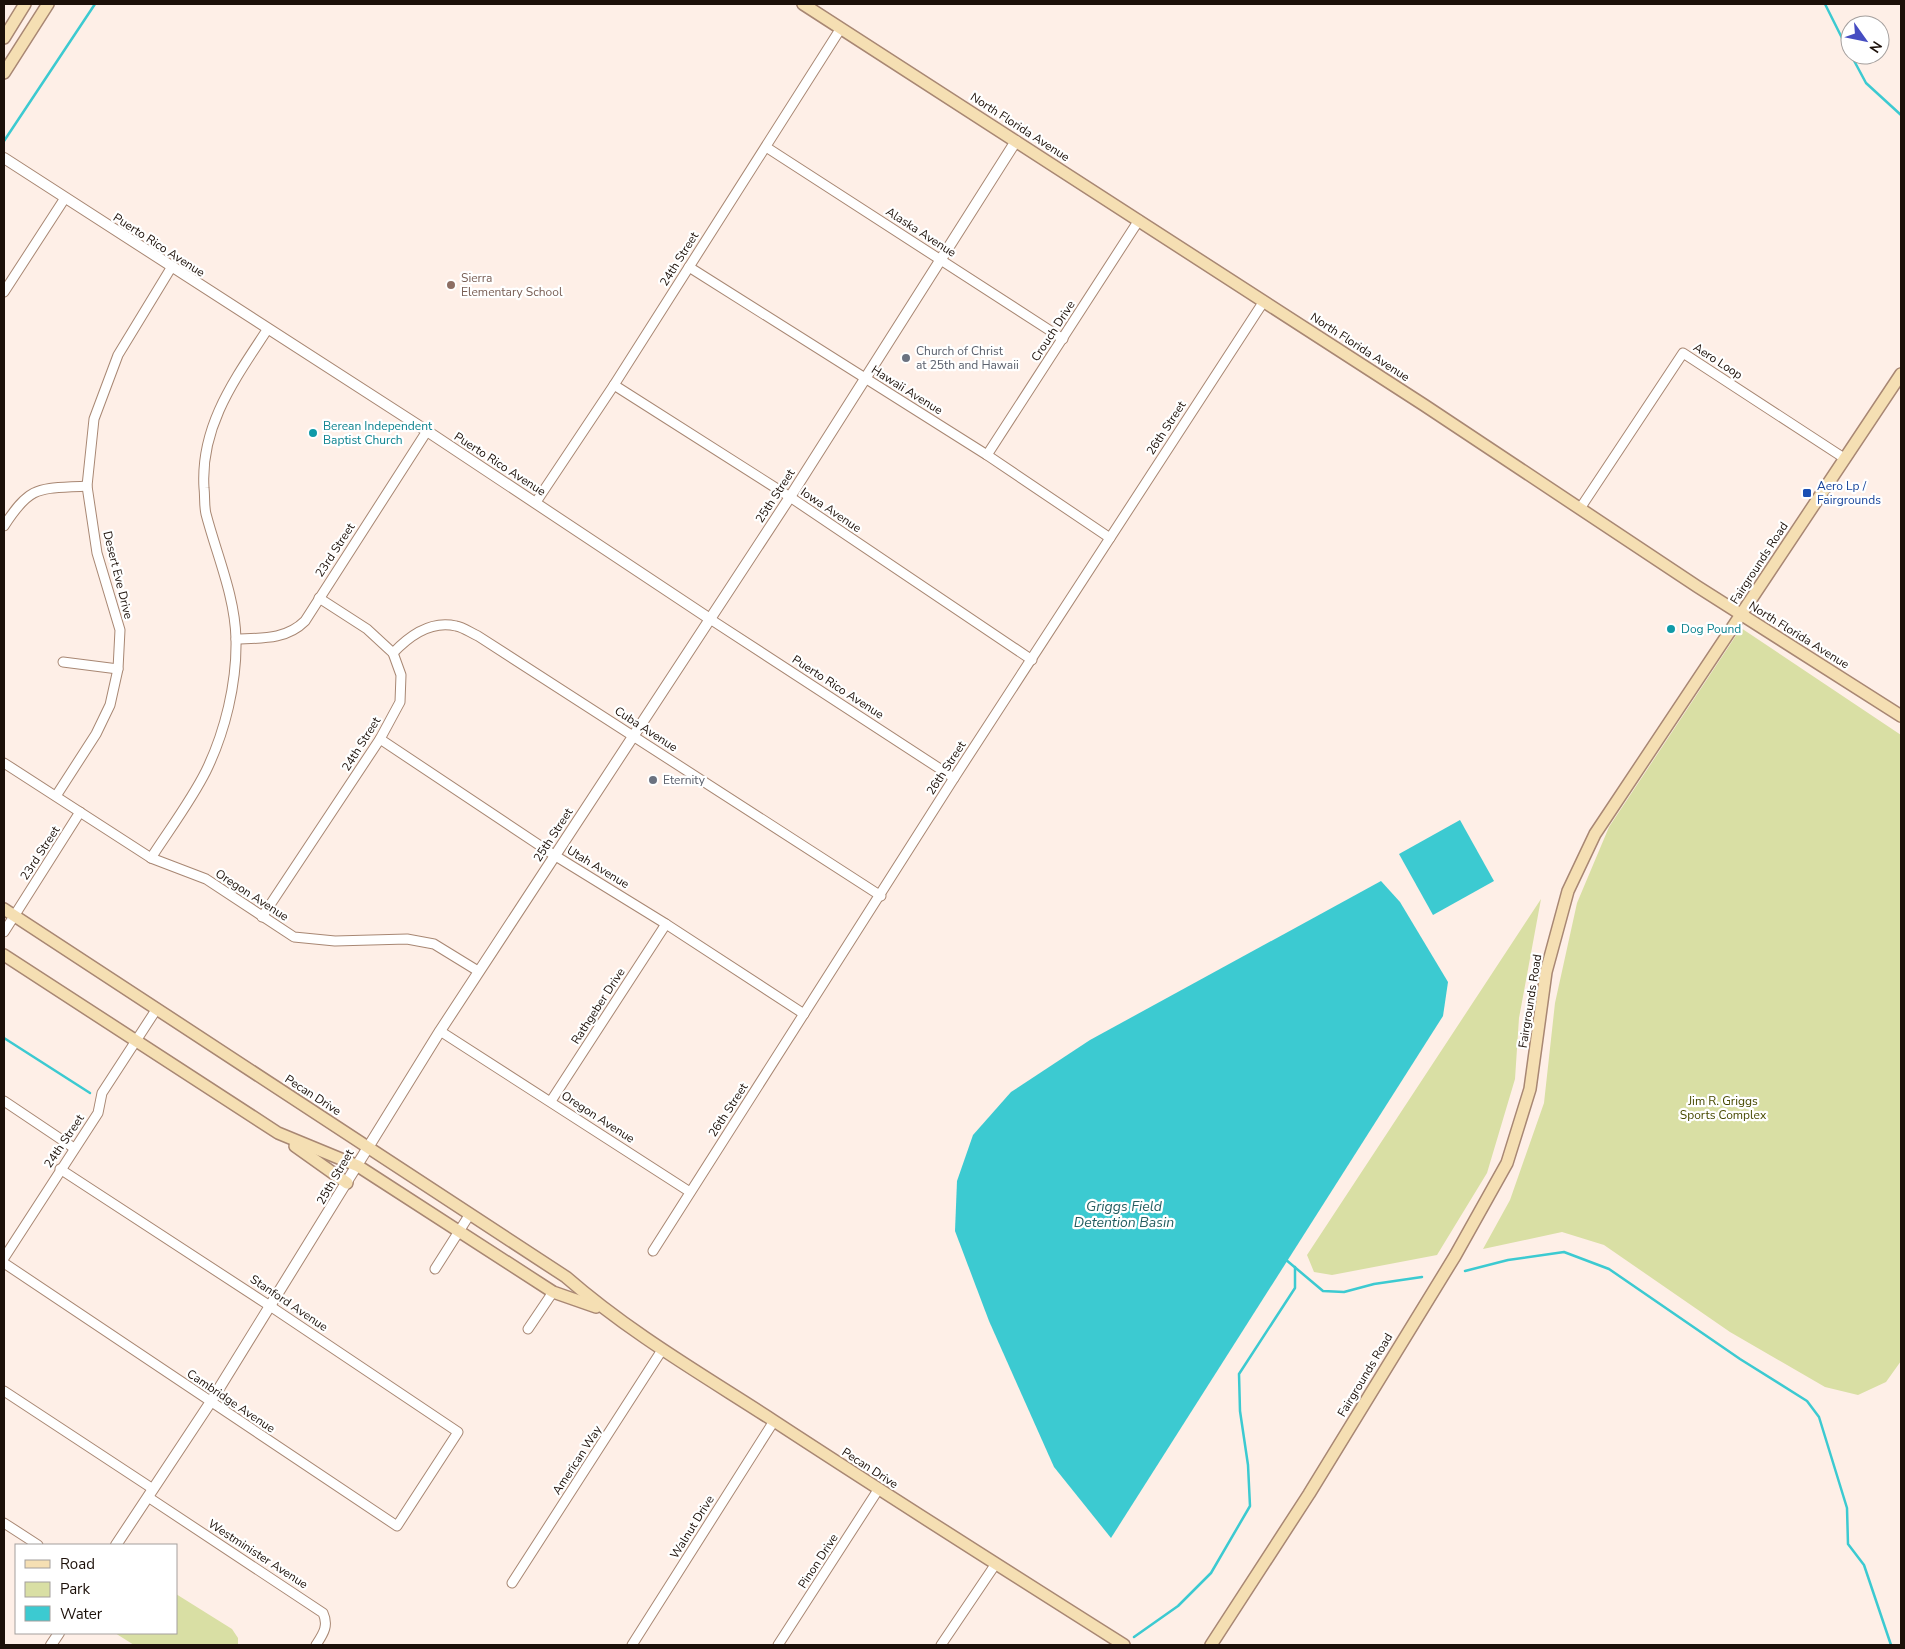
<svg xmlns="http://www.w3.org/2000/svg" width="1905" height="1649" viewBox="0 0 1905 1649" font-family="'Nunito Sans',sans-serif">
<rect width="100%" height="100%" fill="#feefe7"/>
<g fill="#d9dfa4">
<polygon points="1741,628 1901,735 1901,1361 1886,1382 1858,1395 1825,1387 1730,1332 1604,1245 1562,1232 1483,1249 1510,1200 1544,1103 1555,1003 1577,903 1609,827"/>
<polygon points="1541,899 1519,1018 1515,1079 1487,1173 1437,1255 1332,1275 1314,1272 1307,1255"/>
<polygon points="176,1594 232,1629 238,1638 238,1645 134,1645 115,1633 176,1633"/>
</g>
<g fill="#3ccad1">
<polygon points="1460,820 1494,881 1433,915 1399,854"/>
<polygon points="1381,881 1400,902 1448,982 1443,1016 1111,1538 1054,1467 989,1321 955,1231 957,1181 973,1135 1011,1092 1090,1040"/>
</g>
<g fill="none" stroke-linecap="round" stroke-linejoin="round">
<g stroke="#3ccad1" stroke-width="2.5">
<polyline points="1825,4 1850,54"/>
<polyline points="1851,55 1866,83 1901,115"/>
<polyline points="4,141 95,4"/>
<polyline points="4,1038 90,1093"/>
<polyline points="1285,1259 1323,1291 1344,1292 1374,1284 1422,1277"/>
<polyline points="1465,1271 1508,1260 1564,1252 1609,1269 1740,1359 1807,1401 1819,1417 1847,1508 1848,1544 1864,1565 1891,1645"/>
<polyline points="1134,1637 1178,1606 1211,1573 1250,1506 1248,1465 1240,1411 1239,1374 1295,1288 1295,1267"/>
</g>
<defs>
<g id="minor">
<polyline points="766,147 1063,339"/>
<polyline points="689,267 987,455 1110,538"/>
<polyline points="4,292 65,198"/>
<polyline points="614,385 790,497 1032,660"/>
<polyline points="987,455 1139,220"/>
<polyline points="536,502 614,385 841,28"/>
<polyline points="1581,507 1683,353 1844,458"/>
<path d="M4 526C31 484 39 489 87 486"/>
<polyline points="710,619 954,778"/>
<path d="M236 639C261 638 286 640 305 621L427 431"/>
<path d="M393 653C409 636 431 620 456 626 463 627 471 633 478 636L881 896"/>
<polyline points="63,662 118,669"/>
<polyline points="380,739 554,855 666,924 804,1014"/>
<polyline points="4,763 151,858 206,879 294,937 335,941 407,939 434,944 478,971"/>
<polyline points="56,796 96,734 110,705 118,669 120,630 97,553 87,486 94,419 118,355 171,268"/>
<path d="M151 858C169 830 191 801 206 771 225 732 237 683 236 639 235 596 217 556 206 514 204 506 205 496 204 488 200 426 235 379 267 330"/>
<polyline points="262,917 380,739 400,702 401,675 393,653 367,629 319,598"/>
<polyline points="4,932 80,812"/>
<polyline points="440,1031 690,1192"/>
<polyline points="4,1101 74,1148"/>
<polyline points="551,1101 666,924"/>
<polyline points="653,1251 954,778 1264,301"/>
<polyline points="4,1258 98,1113 102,1093 156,1010"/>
<polyline points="4,1263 397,1526 458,1432 270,1306 60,1169"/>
<polyline points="435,1269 470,1214"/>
<polyline points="528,1329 553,1292"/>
<polyline points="4,1391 153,1489"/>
<path d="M148 1497 323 1613C329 1626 323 1634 316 1645"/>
<polyline points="4,1523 38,1545"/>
<polyline points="512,1583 662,1350"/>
<polyline points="632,1645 774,1421"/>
<polyline points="778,1645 878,1490"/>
<polyline points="941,1645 995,1565"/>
</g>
<g id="tertiary">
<polyline points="4,158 427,431 710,619"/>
<polyline points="116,1545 210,1403 440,1031 790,497 1016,141"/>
<polyline points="51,1645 59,1633"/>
</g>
<g id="secondary">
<polyline points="803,4 1424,405 1698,587 1901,716"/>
<polyline points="4,38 25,4"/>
<polyline points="4,73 48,4"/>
<path d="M4 909 566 1277C630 1333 703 1375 774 1421 890 1497 1007 1571 1124 1645"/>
<polyline points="4,955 278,1133 358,1166 553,1292 596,1307"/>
<polyline points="295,1146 347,1183"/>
<polyline points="1211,1645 1309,1494 1455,1256 1507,1163 1530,1089 1546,972 1568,891 1595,834 1901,374"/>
</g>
</defs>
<use href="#minor" stroke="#a88773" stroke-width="11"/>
<use href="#tertiary" stroke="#a88773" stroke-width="12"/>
<use href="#secondary" stroke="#a88773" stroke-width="14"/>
<use href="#minor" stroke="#fff" stroke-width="9"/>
<use href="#tertiary" stroke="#fff" stroke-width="10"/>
<use href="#secondary" stroke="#f5dfb3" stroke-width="11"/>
</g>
<circle fill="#8d6e63" stroke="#fff" stroke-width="2" cx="451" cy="285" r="5"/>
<g fill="#6b7280" stroke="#fff" stroke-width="2">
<circle cx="906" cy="358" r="5"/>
<circle cx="653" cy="780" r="5"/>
</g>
<g fill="#0f9aa8" stroke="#fff" stroke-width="2">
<circle cx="313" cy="433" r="5"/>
<circle cx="1671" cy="629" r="5"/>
</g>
<rect fill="#1a4fb4" stroke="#fff" stroke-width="2" x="1802" y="488" width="10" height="10" rx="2.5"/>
<g text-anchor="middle" stroke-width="4.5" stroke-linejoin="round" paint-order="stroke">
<g font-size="12" fill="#1c1009" stroke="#fff">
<text transform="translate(1020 127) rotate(33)" y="4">North Florida Avenue</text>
<text transform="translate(921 232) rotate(33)" y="4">Alaska Avenue</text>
<text transform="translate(159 245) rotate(33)" y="4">Puerto Rico Avenue</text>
<text transform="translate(679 259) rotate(-58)" y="4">24th Street</text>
<text transform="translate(1053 331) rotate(-57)" y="4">Crouch Drive</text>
<text transform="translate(1360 347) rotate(33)" y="4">North Florida Avenue</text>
<text transform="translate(1718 361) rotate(33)" y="4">Aero Loop</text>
<text transform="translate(907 390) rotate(32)" y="4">Hawaii Avenue</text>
<text transform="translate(1166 428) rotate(-57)" y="4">26th Street</text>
<text transform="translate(500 464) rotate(33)" y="4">Puerto Rico Avenue</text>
<text transform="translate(775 496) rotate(-57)" y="4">25th Street</text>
<text transform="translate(831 510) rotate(34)" y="4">Iowa Avenue</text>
<text transform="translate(335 550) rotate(-57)" y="4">23rd Street</text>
<text transform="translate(1759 563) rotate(-57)" y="4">Fairgrounds Road</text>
<text transform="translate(118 575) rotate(76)" y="4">Desert Eve Drive</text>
<text transform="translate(1799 635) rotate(32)" y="4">North Florida Avenue</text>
<text transform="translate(838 687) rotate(33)" y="4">Puerto Rico Avenue</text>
<text transform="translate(646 729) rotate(33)" y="4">Cuba Avenue</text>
<text transform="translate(361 744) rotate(-58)" y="4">24th Street</text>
<text transform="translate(946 768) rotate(-57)" y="4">26th Street</text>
<text transform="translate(553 835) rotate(-57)" y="4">25th Street</text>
<text transform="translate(40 853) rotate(-57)" y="4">23rd Street</text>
<text transform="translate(598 867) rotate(31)" y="4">Utah Avenue</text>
<text transform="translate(252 895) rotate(33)" y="4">Oregon Avenue</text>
<text transform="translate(1530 1001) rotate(-81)" y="4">Fairgrounds Road</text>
<text transform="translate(598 1006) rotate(-57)" y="4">Rathgeber Drive</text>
<text transform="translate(313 1095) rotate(33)" y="4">Pecan Drive</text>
<text transform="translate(728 1110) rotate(-57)" y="4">26th Street</text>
<text transform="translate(598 1117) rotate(33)" y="4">Oregon Avenue</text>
<text transform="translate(64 1141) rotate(-56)" y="4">24th Street</text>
<text transform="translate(335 1177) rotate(-60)" y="4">25th Street</text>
<text transform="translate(289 1303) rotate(34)" y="4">Stanford Avenue</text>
<text transform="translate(1365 1375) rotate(-59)" y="4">Fairgrounds Road</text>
<text transform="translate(231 1401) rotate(34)" y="4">Cambridge Avenue</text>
<text transform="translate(577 1460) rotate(-57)" y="4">American Way</text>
<text transform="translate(870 1468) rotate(33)" y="4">Pecan Drive</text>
<text transform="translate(692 1527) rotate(-58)" y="4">Walnut Drive</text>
<text transform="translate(258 1554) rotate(33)" y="4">Westminister Avenue</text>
<text transform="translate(818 1561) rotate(-57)" y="4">Pinon Drive</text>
</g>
<g font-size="12" fill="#785e54" stroke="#fff" text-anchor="start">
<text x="461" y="282">Sierra<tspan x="461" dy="14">Elementary School</tspan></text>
</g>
<g font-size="12" fill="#5b616d" stroke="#fff" text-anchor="start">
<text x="916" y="355">Church of Christ<tspan x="916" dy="14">at 25th and Hawaii</tspan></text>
<text x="663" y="784">Eternity</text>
</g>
<g font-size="12" fill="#0d838f" stroke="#fff" text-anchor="start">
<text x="323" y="430">Berean Independent<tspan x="323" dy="14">Baptist Church</tspan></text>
<text x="1681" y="633">Dog Pound</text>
</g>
<g font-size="12" fill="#164399" stroke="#fff" text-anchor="start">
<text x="1817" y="490">Aero Lp /<tspan x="1817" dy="14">Fairgrounds</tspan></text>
</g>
<g font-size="12" fill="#474900" stroke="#fff">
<text x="1723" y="1105">Jim R. Griggs<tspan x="1723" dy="14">Sports Complex</tspan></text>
</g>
<g font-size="14" font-style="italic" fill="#255e61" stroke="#fff">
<text x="1124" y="1211">Griggs Field<tspan x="1124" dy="16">Detention Basin</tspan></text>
</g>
</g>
<rect width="1905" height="1649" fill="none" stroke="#1c1009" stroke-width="10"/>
<rect x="15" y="1544" width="162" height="90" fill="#ffffff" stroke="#a49f9d"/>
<rect x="25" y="1560" width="25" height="8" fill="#f5dfb3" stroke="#a49f9d"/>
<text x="60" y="1569" font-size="15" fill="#1c1009">Road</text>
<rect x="25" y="1582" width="25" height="15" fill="#d9dfa4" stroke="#a49f9d"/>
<text x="60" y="1594" font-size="15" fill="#1c1009">Park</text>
<rect x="25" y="1606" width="25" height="15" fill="#3ccad1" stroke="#a49f9d"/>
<text x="60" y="1619" font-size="15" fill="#1c1009">Water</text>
<g transform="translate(1865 40) rotate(123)"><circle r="24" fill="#ffffff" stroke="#a49f9d"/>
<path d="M0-4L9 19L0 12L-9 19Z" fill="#464dc2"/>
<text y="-8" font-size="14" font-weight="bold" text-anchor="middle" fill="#1c1009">N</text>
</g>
</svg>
